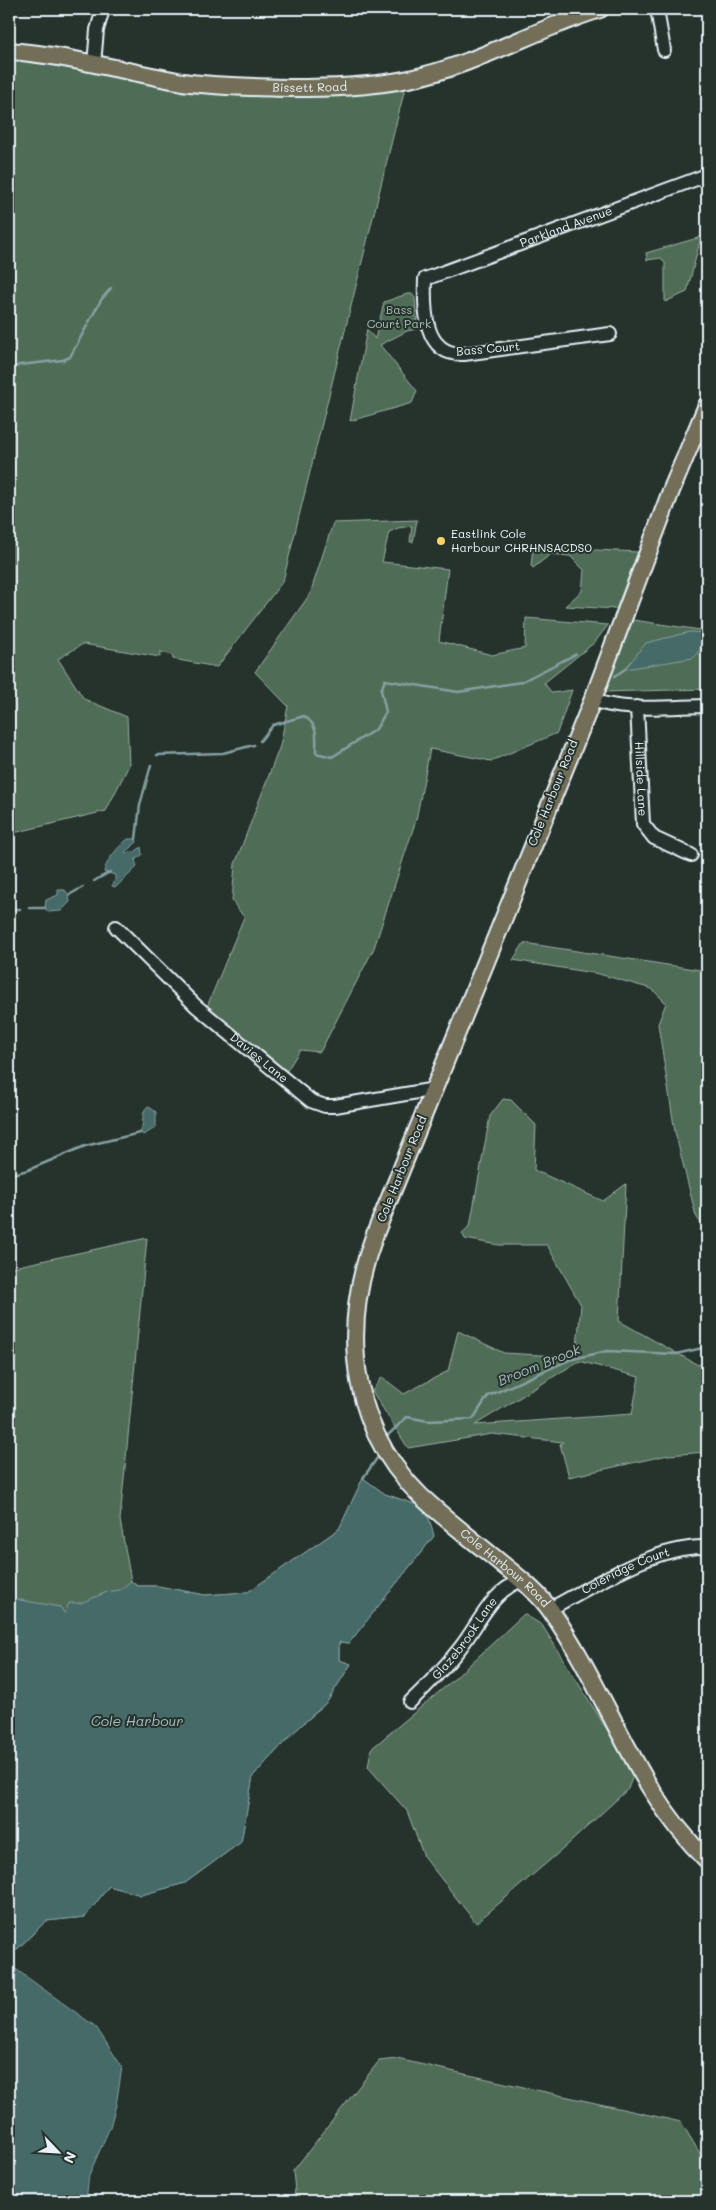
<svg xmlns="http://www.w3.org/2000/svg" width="716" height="2210" viewBox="0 0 716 2210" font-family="Mali,sans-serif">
<rect width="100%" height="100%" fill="#26332d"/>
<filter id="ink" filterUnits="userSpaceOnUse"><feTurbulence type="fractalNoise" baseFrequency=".02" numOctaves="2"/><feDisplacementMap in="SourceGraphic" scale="10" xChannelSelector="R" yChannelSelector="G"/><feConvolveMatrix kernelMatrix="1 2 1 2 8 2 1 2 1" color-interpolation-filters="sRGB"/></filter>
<g filter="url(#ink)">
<g fill="#4f6d57" stroke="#9cafa8" fill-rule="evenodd">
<polygon points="19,54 34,63 71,67 183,92 279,97 405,88 283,581 217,667 173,659 172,655 160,652 160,657 83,644 58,659 84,699 127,717 129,765 106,811 9,834 9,56"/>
<polygon points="701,237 687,292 665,302 665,263 661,258 647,260 646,253"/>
<polygon points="407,294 412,294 415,298 417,329 407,331 380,345 417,391 412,403 350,421 367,329 375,339 384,302"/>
<polygon points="417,520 413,542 410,542 412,526 398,528 389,532 382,562 448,569 439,641 492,655 525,648 526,618 608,625 595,642 544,683 552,693 572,690 557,733 491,761 430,749 416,820 374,948 320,1052 300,1050 286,1072 206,1009 244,917 232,901 235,864 280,746 288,706 255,672 310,594 333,523"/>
<polygon points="533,547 638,552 616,609 565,606 582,591 584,570 570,556 551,554 533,568 531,566"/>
<polygon points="633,620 707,631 707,689 604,692"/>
<polygon points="524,943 707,971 707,1232 696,1216 675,1132 658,1024 666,1003 652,989 599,974 513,960"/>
<path d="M503 1099 511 1100 536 1125 534 1170 603 1201 626 1184 619 1321 698 1365 707 1359V1452L668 1455 569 1477 560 1444 563 1442 492 1434 408 1448 372 1391 382 1377 404 1394 448 1371 458 1331 504 1353 576 1357 581 1305 547 1245H499L465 1239 462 1233 470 1226 490 1116ZM579 1361 639 1377 632 1414 475 1425Z"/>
<polygon points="147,1238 120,1520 131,1581 137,1586 158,1586 205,1595 248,1592 339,1529 363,1478 385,1494 426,1508 434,1536 349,1643 339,1642 339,1660 351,1664 327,1702 294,1732 253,1776 241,1842 185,1883 141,1895 109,1886 85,1917 46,1921 9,1957 9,1268"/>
<polygon points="524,1614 542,1625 634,1773 628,1789 563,1849 476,1923 424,1857 407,1811 368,1767 371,1749 452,1681"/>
<polygon points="397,2059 681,2122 707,2165 707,2201 292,2201 295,2191 293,2171 379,2061"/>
</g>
<g fill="#456a68" stroke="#86a0a2">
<polygon points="690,632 707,633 706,642 693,658 625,669 646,643"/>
<path d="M128 839H136L137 842 125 852 127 853 135 852 141 847 142 855 135 860 137 867 116 887 112 886 115 881V875L104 872C107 859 118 847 128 839Z"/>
<polygon points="58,890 65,890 69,895 70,902 61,911 48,912 45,908 46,900 58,895"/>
<path d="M148 1106 156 1112V1127L144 1135 140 1133C145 1124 140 1112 148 1106Z"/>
<polygon points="363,1478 385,1494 426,1508 434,1536 349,1643 339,1642 339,1660 351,1664 327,1702 294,1732 253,1776 241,1842 185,1883 141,1895 109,1886 85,1917 46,1921 9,1957 9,1598 60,1607 65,1614 69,1603 81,1603 107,1592 120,1590 131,1581 137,1586 158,1586 205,1595 248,1592 339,1529"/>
<polygon points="9,1958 10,1965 96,2027 122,2067 116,2105 110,2127 89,2175 86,2201 9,2201"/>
</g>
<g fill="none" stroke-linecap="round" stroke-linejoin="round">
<g stroke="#86a0a2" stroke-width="2.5">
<polyline points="9,369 20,365 63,360 70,357 101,300 111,288"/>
<polyline points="615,676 625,669"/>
<path d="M260 741 273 725 304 716C319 726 316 737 316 753L332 757 376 729 386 712 381 690 385 680 458 692 521 682 576 654"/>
<polyline points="157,755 223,753 254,745"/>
<polyline points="136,839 140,805 151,765"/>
<polyline points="94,881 110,872"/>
<polyline points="69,895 83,887"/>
<polyline points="29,908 45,908"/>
<polyline points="9,909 20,909"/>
<polyline points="9,1175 28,1170 85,1146 140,1133"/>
<polyline points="386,1437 407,1417 428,1421 473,1419 488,1396 569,1360 607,1351 676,1354 707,1347"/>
<polyline points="363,1478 380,1454"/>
</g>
<defs>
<g id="minor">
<polyline points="657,9 664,50"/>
<polyline points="94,64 97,30 103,9"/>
<path id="s1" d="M610 334 464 354C423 356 424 308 425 279L707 175"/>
<path d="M593 699C617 713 678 706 707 706"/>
<path id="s2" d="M637 707 643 824 654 838 691 855"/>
<path id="s3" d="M116 927 196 1006 311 1101 325 1106H335L435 1089"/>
<path id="s4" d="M550 1609C595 1585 655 1545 707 1547"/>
<path id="s5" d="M410 1702C428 1685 445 1667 460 1648 479 1624 491 1591 522 1580"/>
</g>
<g id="major">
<path id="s6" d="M9 51C68 55 125 72 183 82 219 87 253 87 289 88 329 88 369 87 409 79 476 65 535 29 600 9"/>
<path id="s7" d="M707 405 671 491 593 699 375 1234C338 1333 350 1438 435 1509 457 1528 480 1546 502 1564 519 1578 539 1593 551 1611 608 1692 635 1791 707 1860"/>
</g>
</defs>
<use href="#minor" stroke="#e8f1f8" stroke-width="16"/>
<use href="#major" stroke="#e8f1f8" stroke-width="20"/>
<use href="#minor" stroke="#26332d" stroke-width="12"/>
<use href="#major" stroke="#726e59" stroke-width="16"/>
</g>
</g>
<circle fill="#ffd166" stroke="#26332d" stroke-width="2" cx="441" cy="541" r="5"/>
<g text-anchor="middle" stroke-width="4" stroke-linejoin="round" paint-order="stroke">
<g font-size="12" fill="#e8f1f8" stroke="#26332d">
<text dy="4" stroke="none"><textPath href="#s6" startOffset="304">Bissett Road</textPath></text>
<text dy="4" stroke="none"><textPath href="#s1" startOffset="395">Parkland Avenue</textPath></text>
<text transform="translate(488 349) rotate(-5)" y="4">Bass Court</text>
<text dy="4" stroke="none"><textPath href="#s2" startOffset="72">Hillside Lane</textPath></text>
<text transform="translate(553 793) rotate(-68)" y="4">Cole Harbour Road</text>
<text dy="4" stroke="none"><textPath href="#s3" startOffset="194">Davies Lane</textPath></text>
<text transform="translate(402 1169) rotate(-68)" y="4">Cole Harbour Road</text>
<text dy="4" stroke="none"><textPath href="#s7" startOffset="1286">Cole Harbour Road</textPath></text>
<text dy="4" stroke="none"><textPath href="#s4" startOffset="85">Coleridge Court</textPath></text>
<text dy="4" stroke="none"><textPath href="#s5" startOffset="84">Glazebrook Lane</textPath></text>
</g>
<g font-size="12" fill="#abbcb8" stroke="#26332d">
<text x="399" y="314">Bass<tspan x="399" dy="14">Court Park</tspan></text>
</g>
<g font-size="12" fill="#e8f1f8" stroke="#26332d" text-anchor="start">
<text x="451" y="538">Eastlink Cole<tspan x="451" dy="14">Harbour CHRHNSACDS0</tspan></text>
</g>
<g font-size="14" font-style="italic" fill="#a7bbbe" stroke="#26332d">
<text transform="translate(539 1365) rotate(-22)" y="5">Broom Brook</text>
<text x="137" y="1726">Cole Harbour</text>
</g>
</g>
<rect width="716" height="2210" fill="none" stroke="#26332d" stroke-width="30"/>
<rect x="15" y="15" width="686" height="2180" fill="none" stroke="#e8f1f8" stroke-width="2" filter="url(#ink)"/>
<g transform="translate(58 2152) rotate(115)" stroke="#26332d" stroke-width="4" paint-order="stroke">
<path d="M0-4L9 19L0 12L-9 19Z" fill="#e8f1f8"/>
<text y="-8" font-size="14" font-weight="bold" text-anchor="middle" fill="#e8f1f8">N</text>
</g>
</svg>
